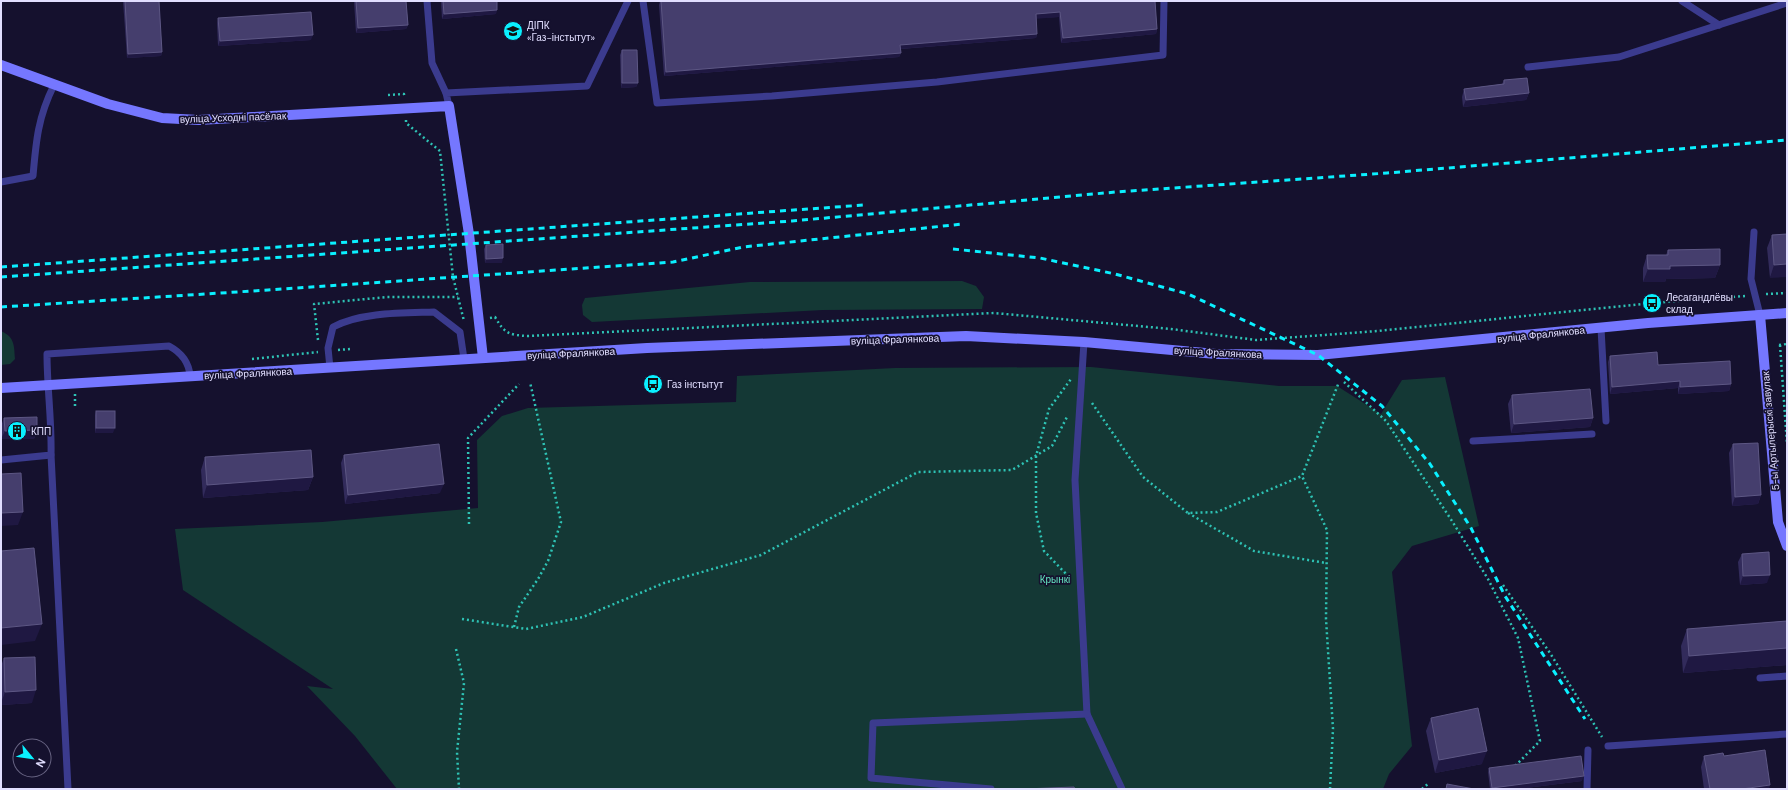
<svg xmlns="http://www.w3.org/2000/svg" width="1788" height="790" viewBox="0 0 1788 790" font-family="'DM Sans',sans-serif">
<rect width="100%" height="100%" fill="#15112e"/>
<g fill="#143835">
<polygon points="962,281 976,286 984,297 982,309 823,310 592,322 583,315 582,305 585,298 750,282"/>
<path d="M1 331C15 337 14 346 15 359L10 364 1 365Z"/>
<polygon points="1091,367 1279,386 1337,386 1381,414 1402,380 1445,377 1479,526 1412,546 1392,572 1412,746 1389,774 1383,789 397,789 355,736 307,686 333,689 183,590 175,529 322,522 478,508 477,440 502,416 528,408 736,402 737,376 895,368"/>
</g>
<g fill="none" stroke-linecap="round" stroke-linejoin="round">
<g stroke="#2ec3b5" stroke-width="2.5" stroke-dasharray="2 3" stroke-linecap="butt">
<polyline points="388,95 404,94 404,97"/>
<polyline points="406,120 406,123 440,151 453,277 464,321"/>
<polyline points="1766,294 1787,293"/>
<path d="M490 318 495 317C505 334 509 335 528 336L994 313 1171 329 1256 340 1378 331 1652 303 1745 296"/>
<polyline points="318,340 314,304 387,297 458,297"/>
<polyline points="1779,345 1787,344"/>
<polyline points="1780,345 1787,444"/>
<polyline points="338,350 350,349"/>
<polyline points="252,359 318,352"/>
<polyline points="1344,382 1386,421 1452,521 1488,579 1518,638 1540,741 1515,766"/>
<polyline points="75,394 75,406"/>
<polyline points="1092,403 1143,477 1188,513 1217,512 1302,476"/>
<polyline points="1188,513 1254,551 1326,563"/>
<polyline points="469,524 468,438 519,384"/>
<polyline points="1069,577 1044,551 1036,513 1036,456 1049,409 1071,379"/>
<polyline points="1503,585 1550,653 1602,737"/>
<polyline points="462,619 526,629 583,617 664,583 761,555 918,472 1012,470 1052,446 1068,415"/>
<polyline points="514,627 519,607 538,579 548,561 561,522 530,382"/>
<polyline points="456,649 464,683 457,752 459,789"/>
<polyline points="1330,789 1333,729 1326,619 1327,530 1302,476 1339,382"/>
<polyline points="1422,789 1429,783"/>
</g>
<g stroke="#3b3b8e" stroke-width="7">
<polyline points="427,1 432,63 446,93"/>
<polyline points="643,1 657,103 772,96 937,82 1163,55 1164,1"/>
<polyline points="1682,1 1719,25"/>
<polyline points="1528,67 1619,57 1787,3"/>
<polyline points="449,106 446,93 587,86 628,1"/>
<path d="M1 182 33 176C36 141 38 117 54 85"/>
<polyline points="1754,232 1751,279 1760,315"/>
<polyline points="1601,328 1606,421"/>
<polyline points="1084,342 1075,480 1087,714 1122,789"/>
<path d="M330 368 328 348 333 327C361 312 403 313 434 312L460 332 464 359"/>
<polyline points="1473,441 1592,434"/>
<polyline points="51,455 68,789"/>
<path d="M1 460 51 455C52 422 47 388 47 354L169 346C182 353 189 362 190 376"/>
<polyline points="1760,678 1787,676"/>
<polyline points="1608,746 1787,734"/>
<polyline points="991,789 871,778 873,723 1087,714"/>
<polyline points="1587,789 1588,750"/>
</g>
<g stroke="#7577ff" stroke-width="10">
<polyline points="1,65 108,104 162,118 199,120 449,106 469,234 483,358"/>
<polyline points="1760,315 1778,522 1787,546"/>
<polyline points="1,388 647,348 966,336 1084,342 1216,354 1318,355 1648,323 1787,313"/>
</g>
<g stroke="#0af0ff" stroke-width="3" stroke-dasharray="6 5" stroke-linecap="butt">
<polyline points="953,249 1040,258 1115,274 1188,294 1318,355 1382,406 1430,464 1471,528 1505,596 1585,719"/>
<polyline points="1,267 864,205"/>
<polyline points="1,277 792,221 1116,192 1387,173 1787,140"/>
<polyline points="1,307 268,290 673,262 743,247 963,224"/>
</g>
</g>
<g fill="#322b5b">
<polygon points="123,1 159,1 162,52 161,56 127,58"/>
<polygon points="354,1 406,1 408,25 406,29 356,33"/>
<polygon points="441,1 497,1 496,14 442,19"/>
<polygon points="660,1 1155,1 1157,29 1156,34 1061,43 1059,17 1036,18 1037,34 1036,38 901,49 901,53 899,57 664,76 659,5"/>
<polygon points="218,18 311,40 218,46 217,23"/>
<polygon points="622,50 638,83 636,87 621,88 620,55"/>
<polygon points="1504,80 1529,93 1526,100 1463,107 1462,97 1464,89 1502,84"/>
<polygon points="1787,234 1770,278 1767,248 1772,235"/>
<polygon points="486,245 502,263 485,263 484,249"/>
<polygon points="1668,250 1720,265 1715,278 1666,279 1665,282 1643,282 1643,268 1647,255 1666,255"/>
<polygon points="1610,356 1658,365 1731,384 1729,391 1678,394 1678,388 1610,394 1608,362"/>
<polygon points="1512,395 1593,418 1590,427 1511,433 1508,404"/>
<polygon points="96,411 113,433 95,433 95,415"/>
<polygon points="4,418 37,430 34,439 1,439 1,426"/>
<polygon points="1733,444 1761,495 1758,504 1732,506 1729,453"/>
<polygon points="344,455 440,493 345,504 341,463"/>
<polygon points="205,457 313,477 308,490 203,498 201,470"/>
<polygon points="1742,554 1767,583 1740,585 1738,562"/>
<polygon points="1787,621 1787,665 1683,673 1681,646 1687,629"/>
<polygon points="4,658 32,703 1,705 1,666"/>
<polygon points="1431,718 1482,764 1435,773 1426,731"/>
<polygon points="1704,756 1724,756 1769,789 1704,789 1701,767"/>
<polygon points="1489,768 1582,781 1518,789 1490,789 1488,772"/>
</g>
<g fill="#1f1842">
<polygon points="497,10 496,14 442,19 444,14"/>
<polygon points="1060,12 1059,17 1034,19 1036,14"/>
<polygon points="408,25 406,29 356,33 358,28"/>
<polygon points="1157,29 1156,34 1061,43 1063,38"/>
<polygon points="1037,34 1036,38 899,49 900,45"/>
<polygon points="313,35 311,40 218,46 220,41"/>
<polygon points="162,52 161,56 127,58 128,54"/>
<polygon points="901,53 899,57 664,76 666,72"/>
<polygon points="622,83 638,83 636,87 621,88"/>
<polygon points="1529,93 1526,100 1463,107 1466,100"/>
<polygon points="503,258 502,263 485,263 486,259"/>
<polygon points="1787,264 1787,277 1770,278 1774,265"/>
<polygon points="1720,265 1715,278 1666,279 1665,282 1643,282 1648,269 1670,266"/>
<polygon points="1680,381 1678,388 1610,394 1612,387"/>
<polygon points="1731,384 1729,391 1678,394 1680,387"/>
<polygon points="1593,418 1590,427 1511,433 1514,424"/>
<polygon points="96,428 115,428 113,433 95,433"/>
<polygon points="37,430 34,439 1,439 5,431"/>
<polygon points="313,477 308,490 203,498 207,485"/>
<polygon points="444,484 440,493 345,504 348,495"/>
<polygon points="1761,495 1758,504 1732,506 1735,497"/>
<polygon points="23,512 18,525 1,526 1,513"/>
<polygon points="1770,575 1767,583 1740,585 1743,576"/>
<polygon points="42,624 35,641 1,645 1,628"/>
<polygon points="1787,648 1787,665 1683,673 1689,656"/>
<polygon points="36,690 32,703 1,705 1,703 5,692"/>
<polygon points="1487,751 1482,764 1435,773 1439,760"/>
<polygon points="1584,776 1582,781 1518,789 1492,789 1492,788"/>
<polygon points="1770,785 1769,789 1742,789"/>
</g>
<g fill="#453e6d" stroke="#5d5784">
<polygon points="125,1 159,1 162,52 128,54"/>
<polygon points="356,1 406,1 408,25 358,28"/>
<polygon points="443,1 497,1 497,10 444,14"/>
<polygon points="661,1 1155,1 1157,29 1063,38 1060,12 1036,14 1037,34 900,45 901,53 666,72"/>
<polygon points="311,12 313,35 220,41 218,18"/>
<polygon points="622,50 637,50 638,83 622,83"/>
<polygon points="1527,78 1529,93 1466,100 1464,89 1504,84 1504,80"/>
<polygon points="1787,234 1787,264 1774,265 1772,235"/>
<polygon points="503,244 503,258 486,259 486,245"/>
<polygon points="1720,249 1720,265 1670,266 1670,269 1648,269 1647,255 1668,255 1668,250"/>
<polygon points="1657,352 1658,365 1730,361 1731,384 1680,387 1680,381 1612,387 1610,356"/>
<polygon points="1590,389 1593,418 1514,424 1512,395"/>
<rect x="96" y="411" width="19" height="17"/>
<polygon points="37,417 37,430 5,431 4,418"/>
<polygon points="1758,443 1761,495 1735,497 1733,444"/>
<polygon points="439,444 444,484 348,495 344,455"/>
<polygon points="311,450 313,477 207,485 205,457"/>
<polygon points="21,473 23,512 1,513 1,474"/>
<polygon points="34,548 42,624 1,628 1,551"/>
<polygon points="1769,552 1770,575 1743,576 1742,554"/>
<polygon points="1787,621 1787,648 1689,656 1687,629"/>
<polygon points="35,657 36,690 5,692 4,658"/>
<polygon points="1478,708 1487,751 1439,760 1431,718"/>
<polygon points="1765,750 1770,785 1742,789 1710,789 1704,756 1723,753 1724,756"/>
<polygon points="1581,756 1584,776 1492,788 1489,768"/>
<polygon points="1447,784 1474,789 1446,789"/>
<polygon points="1074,787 1075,789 1024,789"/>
</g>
<defs>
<symbol id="university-disc" viewBox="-11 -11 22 22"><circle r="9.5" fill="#0af0ff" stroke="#15112e"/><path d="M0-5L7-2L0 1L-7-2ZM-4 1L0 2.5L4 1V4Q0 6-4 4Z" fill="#111"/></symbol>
<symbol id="bus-disc" viewBox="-11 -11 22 22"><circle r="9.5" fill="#0af0ff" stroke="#15112e"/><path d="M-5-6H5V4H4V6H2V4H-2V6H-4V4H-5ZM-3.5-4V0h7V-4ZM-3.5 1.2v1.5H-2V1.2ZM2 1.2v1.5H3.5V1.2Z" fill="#111"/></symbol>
<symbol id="building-disc" viewBox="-11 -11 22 22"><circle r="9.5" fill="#0af0ff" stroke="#15112e"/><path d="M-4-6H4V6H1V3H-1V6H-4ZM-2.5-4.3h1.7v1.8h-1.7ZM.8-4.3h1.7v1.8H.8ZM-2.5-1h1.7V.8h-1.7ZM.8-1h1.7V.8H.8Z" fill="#111"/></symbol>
</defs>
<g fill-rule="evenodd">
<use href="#university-disc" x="502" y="20" width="22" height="22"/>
<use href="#bus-disc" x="1641" y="292" width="22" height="22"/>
<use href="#bus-disc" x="642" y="373" width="22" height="22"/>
<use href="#building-disc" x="6" y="420" width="22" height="22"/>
</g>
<g text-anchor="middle" stroke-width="3.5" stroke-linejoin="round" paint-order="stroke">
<g font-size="10" fill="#e1deff" stroke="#15112e" text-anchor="start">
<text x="527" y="29">ДІПК<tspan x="527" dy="12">«Газ-інстытут»</tspan></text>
<text x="1666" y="301">Лесагандлёвы<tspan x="1666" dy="12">склад</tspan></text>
<text x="667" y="388">Газ інстытут</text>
<text x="31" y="435">КПП</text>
</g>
<g font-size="10" fill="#e1deff" stroke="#15112e">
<text transform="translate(233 117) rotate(-2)" y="4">вуліца Усходні пасёлак</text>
<text transform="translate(1541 334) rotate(-6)" y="4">вуліца Фралянкова</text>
<text transform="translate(895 339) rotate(-2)" y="4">вуліца Фралянкова</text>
<text transform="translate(1218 352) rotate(3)" y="4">вуліца Фралянкова</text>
<text transform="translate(571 353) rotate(-3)" y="4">вуліца Фралянкова</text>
<text transform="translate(248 373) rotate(-3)" y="4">вуліца Фралянкова</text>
<text transform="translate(1770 431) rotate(-95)" y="4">5-ы Артылерыскі завулак</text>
</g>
<g font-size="10" fill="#64e5c0" stroke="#15112e">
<text x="1055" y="583">Крынкі</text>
</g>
</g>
<rect width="1788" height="790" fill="none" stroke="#e1deff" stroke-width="4"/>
<g transform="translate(32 758) rotate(119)"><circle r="19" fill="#15112e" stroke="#676382"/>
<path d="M0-3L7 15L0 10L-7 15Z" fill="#0af0ff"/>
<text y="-6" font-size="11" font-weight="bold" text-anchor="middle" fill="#e1deff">N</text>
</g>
</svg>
